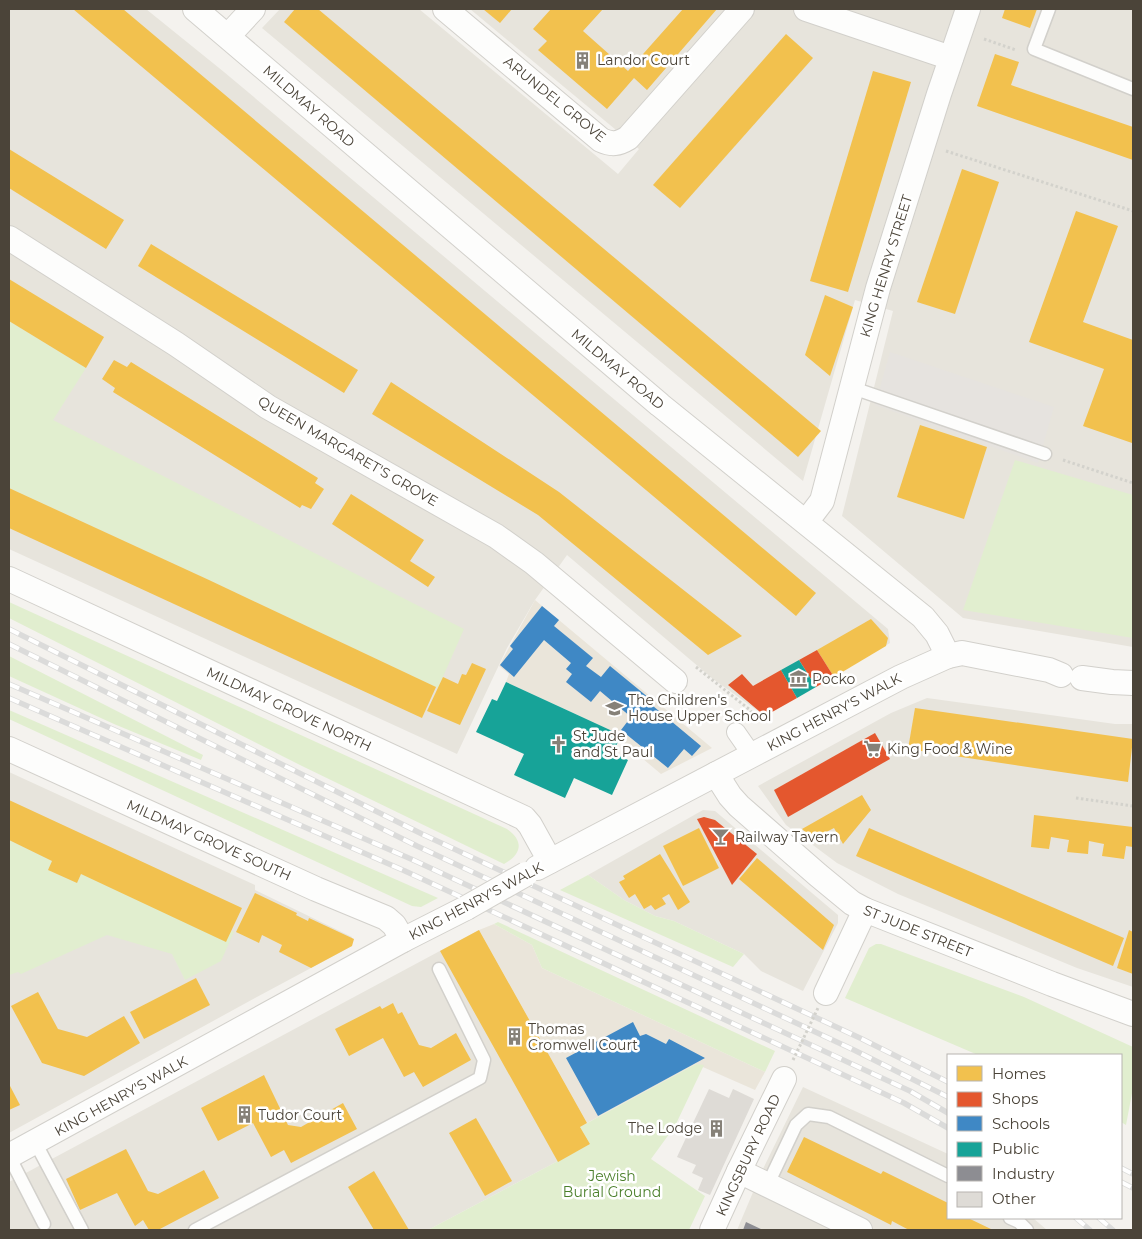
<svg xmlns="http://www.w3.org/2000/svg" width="1142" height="1239" viewBox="0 0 1142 1239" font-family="Montserrat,sans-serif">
<rect width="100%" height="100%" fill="#f4f2ee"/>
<g fill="#e7e4dc">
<polygon points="9,9 146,9 224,72 888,629 890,643 765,716 713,679 567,555 535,600 507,648 457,754 9,549"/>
<polygon points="280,9 419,9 618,174 639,149 470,9 1133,9 1133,647 963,618 842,516 893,311 855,300 803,481 262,28"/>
<polygon points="927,698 1115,724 1133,724 1133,987 1077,968 898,894 837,863 786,825 758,786 891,713"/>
<polygon points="9,772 255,885 255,890 352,937 352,946 255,998 9,1133"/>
<polygon points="703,810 715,811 838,915 838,923 803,991 761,971 744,954 674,921 655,916 624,900 588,875"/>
<polygon points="479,930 587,1123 580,1127 590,1144 428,1230 9,1230 9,1182"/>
<polygon points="803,1087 948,1154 948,1218 1033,1218 1047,1230 737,1230 762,1171"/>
</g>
<g fill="#eae5da">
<polygon points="535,600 712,748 661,774 624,743 621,735 506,682 509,674 499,666"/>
<polygon points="494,924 532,945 542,968 765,1072 755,1090 696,1064 587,1123 479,930"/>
</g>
<g fill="#e1eecf">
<polygon points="9,321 86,368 53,420 464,629 438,688 209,580 9,488"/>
<polygon points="1015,460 1133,495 1133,638 963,610"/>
<path d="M9 602 507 829C524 841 522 854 504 864L302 766 9 618Z"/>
<polygon points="9,656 203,755 201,760 114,724 9,676"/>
<polygon points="9,710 438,898 421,907 412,906 9,719"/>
<polygon points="9,840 52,861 48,870 77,883 81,874 234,932 221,961 185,980 172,954 107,935 21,974 18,972 9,975"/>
<polygon points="588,875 624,900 655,916 674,921 744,954 733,967 560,890"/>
<polygon points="498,922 775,1051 765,1072 542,968 532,945 494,924"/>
<polygon points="876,944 881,944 1024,997 1133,1047 1133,1088 1126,1125 1121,1122 1121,1055 978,1055 845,998 869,948"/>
<polygon points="696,1064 704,1065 675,1126 651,1159 705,1196 689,1230 428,1230 590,1144 580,1127"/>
</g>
<polygon fill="#e6e3df" points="890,352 1054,407 1038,463 875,405"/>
<g fill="#f2c14e">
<polygon points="73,9 123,9 816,593 796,616"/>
<polygon points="295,9 318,9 821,431 798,457 284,22"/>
<polygon points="483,9 512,9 500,23"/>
<polygon points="551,9 603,9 583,31 628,71 683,9 717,9 647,90 634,78 607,109 538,50 547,41 533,29"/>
<polygon points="1005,9 1037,9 1030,28 1002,18"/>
<polygon points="786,34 813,58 680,208 653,185"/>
<polygon points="995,54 1019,62 1011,85 1133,127 1133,160 977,106"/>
<polygon points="873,71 911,82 848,292 810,281"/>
<polygon points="9,149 124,220 106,249 9,188"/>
<polygon points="962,169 999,182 955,314 917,302"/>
<polygon points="1076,211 1118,226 1083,322 1133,340 1133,439 1132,443 1083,426 1104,369 1029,342"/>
<polygon points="151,244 358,370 344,393 138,266"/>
<polygon points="9,279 104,337 86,368 9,321"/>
<polygon points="825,295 853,307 830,376 805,355"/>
<polygon points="114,360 127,367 131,362 318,478 315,483 324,489 311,509 302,505 300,508 113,392 115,388 102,379"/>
<polygon points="391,382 559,492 742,636 708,655 538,515 372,414"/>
<polygon points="920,425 987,447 964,519 897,497"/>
<polygon points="9,488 209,580 436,687 422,718 9,528"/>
<polygon points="351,494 424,540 410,561 435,577 428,587 332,524"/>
<polygon points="871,619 888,638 886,646 834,677 817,650"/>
<polygon points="472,663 486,669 460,725 427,711 443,677 458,684 462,674 466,675"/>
<polygon points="915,708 1133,739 1128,782 908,749"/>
<polygon points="862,795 871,810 843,844 834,828 813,839 802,829"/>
<polygon points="9,800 242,908 226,942 81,874 77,883 48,870 52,861 9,840"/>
<polygon points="1034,815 1133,827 1133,847 1126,846 1124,859 1102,856 1104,844 1089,841 1088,854 1067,852 1069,840 1051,837 1049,849 1031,847"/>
<polygon points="699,828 719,868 683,886 663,846"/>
<polygon points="869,828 1124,938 1113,966 856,856"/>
<polygon points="660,854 690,902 678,910 669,894 662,898 666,904 655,910 651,905 644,909 635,894 629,898 619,882 625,879 623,876"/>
<polygon points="757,858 834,925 823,950 739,879"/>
<polygon points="255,893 297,913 296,915 308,921 309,918 354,939 352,946 311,968 279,952 282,945 262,935 259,943 236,932"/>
<polygon points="479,930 587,1123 580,1127 590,1144 558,1162 440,951"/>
<polygon points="1129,930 1133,932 1133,974 1117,968"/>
<polygon points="196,978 210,1005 144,1039 130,1012"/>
<polygon points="38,992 58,1029 87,1037 124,1016 140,1043 84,1076 42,1063 11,1006"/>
<polygon points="393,1003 398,1014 402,1012 419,1045 431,1048 456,1033 471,1060 423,1087 414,1072 404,1077 383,1038 349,1056 335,1029 380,1006 382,1009"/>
<polygon points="264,1075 288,1125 301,1127 343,1103 357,1129 291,1163 284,1150 271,1157 253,1123 218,1141 201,1108"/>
<polygon points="9,1084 20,1105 9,1110"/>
<polygon points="476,1118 512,1181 485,1196 449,1133"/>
<polygon points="804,1137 881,1174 883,1171 948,1203 948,1218 968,1218 993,1230 909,1230 892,1221 891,1225 787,1172"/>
<polygon points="126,1149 148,1191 158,1194 204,1170 219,1198 158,1230 149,1230 143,1220 135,1226 117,1193 80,1210 66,1179"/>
<polygon points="374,1171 409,1230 374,1230 348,1187"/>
</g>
<g fill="#e4572e">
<polygon points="817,650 834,677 816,687 799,660"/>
<polygon points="781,670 797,698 765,716 728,685 742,674 753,686"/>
<polygon points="875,733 890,759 788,817 774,790"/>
<polygon points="704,817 715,820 757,854 732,885 697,819"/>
</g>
<g fill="#3f88c5">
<polygon points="542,606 559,620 554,626 593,658 586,666 601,677 610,666 649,698 647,701 701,746 692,756 684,749 668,768 621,730 631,717 600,691 591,702 566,682 572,674 566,669 571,663 544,640 514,677 500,665 513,649 510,646"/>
<polygon points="633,1022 640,1036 646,1034 666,1044 669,1039 705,1058 598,1116 566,1058"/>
</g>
<g fill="#17a398">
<polygon points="799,660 816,687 797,698 781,670"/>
<polygon points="506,682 621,735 613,753 628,760 612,795 574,778 565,798 514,775 524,754 476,732 492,699 497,701"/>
</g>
<polygon fill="#8d8d92" points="746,1222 763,1230 743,1230"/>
<polygon fill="#dedbd6" points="709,1089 729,1098 733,1089 754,1099 710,1195 698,1190 703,1178 692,1173 696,1165 677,1157"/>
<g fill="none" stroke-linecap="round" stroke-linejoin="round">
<defs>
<g id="service">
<polyline points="1049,9 1034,49 1133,89"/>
<polyline points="850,387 1045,454"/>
<polyline points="35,1142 82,1230"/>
<polyline points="9,1156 44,1224"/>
<polyline points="768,1184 796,1125 808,1114 829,1117 948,1176"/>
<polyline points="1010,1218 1019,1222 1027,1230"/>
<polyline points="195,1230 480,1078 484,1060 439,969"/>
</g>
<polyline id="pedestrian" points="736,732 752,755"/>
<g id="minor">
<polyline points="195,9 660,405 923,617 937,634 948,656"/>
<path d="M445 9 601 140C612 145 618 144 628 138L742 9"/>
<polyline points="806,9 951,58"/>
<polyline points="228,36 253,9"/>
<polyline points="9,238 176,344 268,407 496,536 534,563 675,681"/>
<polyline points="806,522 822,501 878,288 939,94 968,9"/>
<polyline points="9,579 524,818 530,825 550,861"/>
<polyline points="1082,678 1112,682 1133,683"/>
<polyline points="9,749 316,889 386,918 394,925 403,940"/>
<polyline points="716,774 730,796 739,806 818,875 852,903 865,910 1052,984 1133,1014"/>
<polyline points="537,868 901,677 948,656 962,653 1049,670 1061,675"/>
<polyline points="826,993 865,910"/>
<polyline points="9,1156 403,940 466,908"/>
<polyline points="739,1171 860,1230"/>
<polyline points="712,1230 739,1171 784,1079"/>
</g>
</defs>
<use href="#service" stroke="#d2d0cb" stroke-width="15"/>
<use href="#pedestrian" stroke="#d2d0cb" stroke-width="20"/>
<use href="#minor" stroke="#d2d0cb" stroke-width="26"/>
<g stroke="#d3d2cc" stroke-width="3" stroke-dasharray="2.5 2.5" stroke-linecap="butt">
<polyline points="984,39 1016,50"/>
<polyline points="946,151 1133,211"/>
<polyline points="1063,460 1133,483"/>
<polyline points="696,667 750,710 755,719"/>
<polyline points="1076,798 1133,806"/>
</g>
<use href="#service" stroke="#fdfdfc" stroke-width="12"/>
<use href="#pedestrian" stroke="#fdfdfc" stroke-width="18"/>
<use href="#minor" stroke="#fdfdfc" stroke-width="24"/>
<defs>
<g id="rail">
<polyline points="9,629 422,834 860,1038 948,1082"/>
<polyline points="9,644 417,846 854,1050 948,1097"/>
<polyline points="9,684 411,859 910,1091 948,1113"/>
<polyline points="9,698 405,871 904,1103 948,1128"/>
<polyline points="1121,1168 1133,1174"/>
<polyline points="1121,1182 1133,1188"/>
<polyline points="1076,1218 1090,1230"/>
<polyline points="1099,1218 1113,1230"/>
</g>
</defs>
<use href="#rail" stroke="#dbdbda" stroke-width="5.5"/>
<use href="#rail" stroke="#fff" stroke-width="4" stroke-dasharray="11" stroke-linecap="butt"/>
<defs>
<polyline id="minor-bridge" points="466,908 526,874"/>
</defs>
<use href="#minor-bridge" stroke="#d2d0cb" stroke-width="26" stroke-linecap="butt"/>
<polyline stroke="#d3d2cc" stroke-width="3" stroke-dasharray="2.5 2.5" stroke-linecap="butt" points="793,1060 819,1006"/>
<use href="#minor-bridge" stroke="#fdfdfc" stroke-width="24"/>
</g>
<defs>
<symbol id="building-bare" viewBox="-9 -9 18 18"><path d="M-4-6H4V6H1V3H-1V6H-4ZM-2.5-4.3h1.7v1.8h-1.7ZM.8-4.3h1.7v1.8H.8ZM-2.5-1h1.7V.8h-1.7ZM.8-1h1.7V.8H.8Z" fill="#868178" stroke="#fff" stroke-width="2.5" paint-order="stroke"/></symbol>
<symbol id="museum-bare" viewBox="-9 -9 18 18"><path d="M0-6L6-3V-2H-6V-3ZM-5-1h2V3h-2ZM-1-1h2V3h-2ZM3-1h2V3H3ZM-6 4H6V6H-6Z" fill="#868178" stroke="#fff" stroke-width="2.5" paint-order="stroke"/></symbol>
<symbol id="school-bare" viewBox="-9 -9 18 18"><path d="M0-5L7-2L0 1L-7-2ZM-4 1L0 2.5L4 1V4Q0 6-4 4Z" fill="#868178" stroke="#fff" stroke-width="2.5" paint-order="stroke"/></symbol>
<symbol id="church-bare" viewBox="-9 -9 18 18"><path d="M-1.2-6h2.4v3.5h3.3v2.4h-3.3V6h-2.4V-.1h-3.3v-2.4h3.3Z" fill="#868178" stroke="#fff" stroke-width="2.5" paint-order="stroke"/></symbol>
<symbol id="supermarket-bare" viewBox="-9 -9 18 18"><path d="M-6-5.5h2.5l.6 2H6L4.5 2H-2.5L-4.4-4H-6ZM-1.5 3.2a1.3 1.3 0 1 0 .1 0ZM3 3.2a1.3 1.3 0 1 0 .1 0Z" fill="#868178" stroke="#fff" stroke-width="2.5" paint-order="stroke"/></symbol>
<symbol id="bar-bare" viewBox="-9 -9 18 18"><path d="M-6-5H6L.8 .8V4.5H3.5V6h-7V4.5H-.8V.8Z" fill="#868178" stroke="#fff" stroke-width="2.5" paint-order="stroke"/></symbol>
</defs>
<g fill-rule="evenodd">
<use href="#building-bare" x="570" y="48" width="25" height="25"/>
<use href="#museum-bare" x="786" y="666" width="25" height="25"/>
<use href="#school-bare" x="602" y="696" width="25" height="25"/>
<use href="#church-bare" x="546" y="732" width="25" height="25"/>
<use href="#supermarket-bare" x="860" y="736" width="25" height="25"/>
<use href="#bar-bare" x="708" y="824" width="25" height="25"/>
<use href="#building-bare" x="502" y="1024" width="25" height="25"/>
<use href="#building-bare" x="232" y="1102" width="25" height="25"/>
<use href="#building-bare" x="704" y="1116" width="25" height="25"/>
</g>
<g text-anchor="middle" stroke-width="5" stroke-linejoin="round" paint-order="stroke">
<g font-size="14" fill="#4b4439" stroke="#fff" text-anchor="start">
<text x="597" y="65">Landor Court</text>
<text x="812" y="684">Pocko</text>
<text x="628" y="705">The Children's<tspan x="628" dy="16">House Upper School</tspan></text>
<text x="573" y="741">St Jude<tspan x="573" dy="16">and St Paul</tspan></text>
<text x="887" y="754">King Food &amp; Wine</text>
<text x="735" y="842">Railway Tavern</text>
<text x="528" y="1034">Thomas<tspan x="528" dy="16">Cromwell Court</tspan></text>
<text x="258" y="1120">Tudor Court</text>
<text x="702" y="1133" text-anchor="end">The Lodge</text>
</g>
<g font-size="14" fill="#4b4439" stroke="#fff">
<text transform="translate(555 99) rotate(39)" y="5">ARUNDEL GROVE</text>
<text transform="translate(309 106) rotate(41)" y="5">MILDMAY ROAD</text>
<text transform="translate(886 266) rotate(-73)" y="5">KING HENRY STREET</text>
<text transform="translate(618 369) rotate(40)" y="5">MILDMAY ROAD</text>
<text transform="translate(348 451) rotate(30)" y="5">QUEEN MARGARET'S GROVE</text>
<text transform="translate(289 709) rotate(25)" y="5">MILDMAY GROVE NORTH</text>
<text transform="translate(834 712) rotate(-28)" y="5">KING HENRY'S WALK</text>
<text transform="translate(209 840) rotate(24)" y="5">MILDMAY GROVE SOUTH</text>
<text transform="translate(476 901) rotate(-28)" y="5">KING HENRY'S WALK</text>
<text transform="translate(918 931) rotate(22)" y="5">ST JUDE STREET</text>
<text transform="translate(121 1096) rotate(-29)" y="5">KING HENRY'S WALK</text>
<text transform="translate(748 1155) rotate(-65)" y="5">KINGSBURY ROAD</text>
</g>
<g font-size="14" fill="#4a7f2a" stroke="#fff">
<text x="612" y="1181">Jewish<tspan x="612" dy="16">Burial Ground</tspan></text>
</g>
</g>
<rect width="1142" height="1239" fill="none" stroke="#4b4439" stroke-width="20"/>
<rect x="947" y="1054" width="175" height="165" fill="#ffffff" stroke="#b7b4b0"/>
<rect x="957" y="1066" width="25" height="15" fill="#f2c14e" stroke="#b7b4b0"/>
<text x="992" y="1079" font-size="15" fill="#4b4439">Homes</text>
<rect x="957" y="1092" width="25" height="15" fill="#e4572e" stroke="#b7b4b0"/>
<text x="992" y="1104" font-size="15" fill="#4b4439">Shops</text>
<rect x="957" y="1116" width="25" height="15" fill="#3f88c5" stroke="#b7b4b0"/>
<text x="992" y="1129" font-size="15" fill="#4b4439">Schools</text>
<rect x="957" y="1142" width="25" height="15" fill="#17a398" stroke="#b7b4b0"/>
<text x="992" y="1154" font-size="15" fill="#4b4439">Public</text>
<rect x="957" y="1166" width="25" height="15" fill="#8d8d92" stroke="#b7b4b0"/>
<text x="992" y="1179" font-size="15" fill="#4b4439">Industry</text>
<rect x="957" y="1192" width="25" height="15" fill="#dedbd6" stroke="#b7b4b0"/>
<text x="992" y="1204" font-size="15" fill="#4b4439">Other</text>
</svg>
